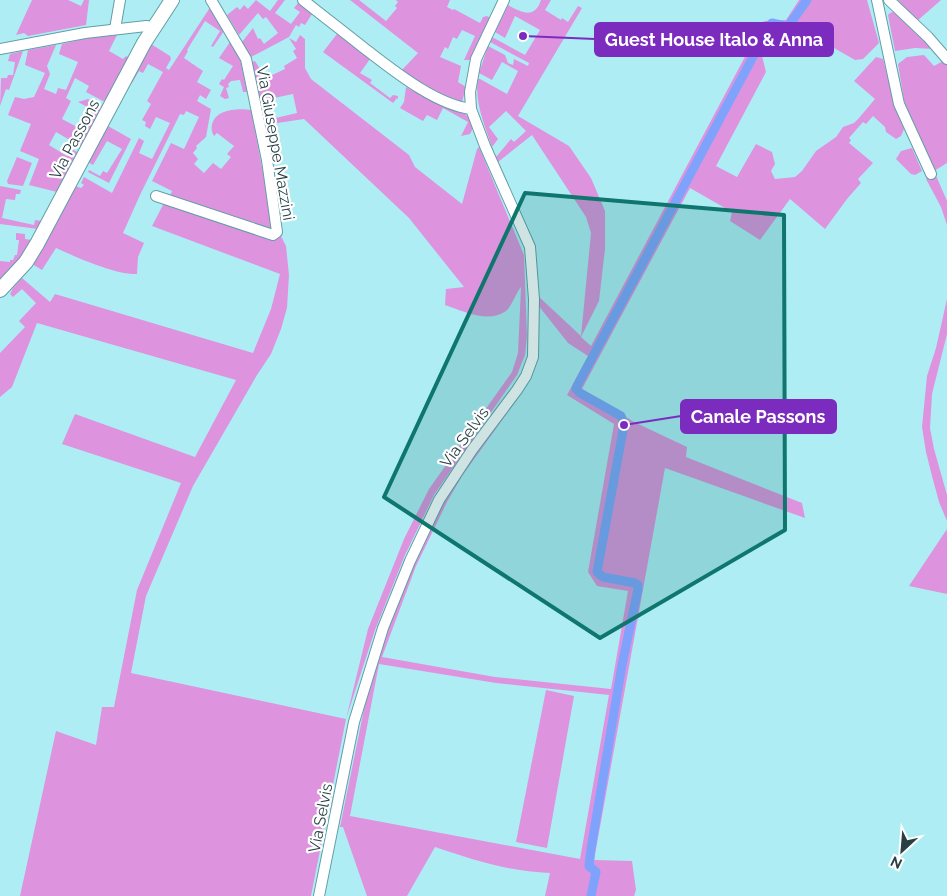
<svg xmlns="http://www.w3.org/2000/svg" width="947" height="896" viewBox="0 0 947 896" font-family="Raleway,sans-serif">
<rect width="100%" height="100%" fill="#afedf5"/>
<g fill="#de93de" fill-rule="evenodd">
<polygon points="32,0 68,0 81,6 84,0 89,0 86,25 28,36 24,33 16,35"/>
<polygon points="256,0 270,11 278,0 285,0 275,13 291,24 300,12 294,8 298,3 312,14 305,25 301,23 299,27 296,25 289,37 251,57 242,42 253,28 258,39 260,38 264,44 278,33 266,17 263,19 258,13 239,35 227,15 237,7 240,10 244,5 248,9"/>
<polygon points="350,0 359,0 386,21 397,8 395,6 398,2 396,0 450,0 447,7 453,10 454,9 480,23 483,17 487,16 490,18 471,60 464,60 475,36 462,30 457,39 453,37 448,49 445,47 440,57 461,66 458,82 466,87 462,102 439,93 401,71 418,53"/>
<path d="M541 0H551L545 10 561 20 562 18 568 22 578 6 582 8 518 116 569 146 591 178 605 211V249L599 301 581 337 591 346 764 21 786 20 799 0H867L879 43 863 59 855 60 799 28 774 34 762 56 766 72 716 166 737 177 756 144 772 152 775 164 771 171 775 179 795 177 802 171 816 151 836 137 843 127 854 123 859 118 875 99 854 81 876 57 883 59 896 110 904 129 901 136 896 139 886 132 885 127 873 116 866 124 863 122 849 138 851 140 849 143 873 163 858 179 861 183 847 199 825 229 790 199 760 240 730 221 732 212 690 188 582 389 634 422 687 447 686 457 802 503 805 518 665 468 594 860 632 861 636 890 634 896H545L550 873C510 872 474 860 435 847L407 896H367L343 827H340L369 685 400 595 444 497 529 376 521 394 462 476 447 502 416 566 382 657 495 677 611 689 628 591 597 586 588 572 614 424 567 395 588 356 568 343 538 305 537 295 581 336 591 233 586 217 532 135 498 162 496 157 511 139 514 142 526 131 506 111 489 127 498 139 492 147C485 126 474 101 478 79H480L507 94 518 71 502 62 492 80 479 73 488 46 505 55 508 63 513 65 514 59 528 66 529 63 490 42 492 37 525 55 540 30 515 16 505 38 495 32 508 5C522 13 535 19 541 0ZM379 664 496 683 609 695 580 859 350 816Z"/>
<polygon points="898,0 941,0 917,21"/>
<path d="M211 6 224 31 213 47 211 46 220 31 205 21 187 50 188 51 184 58 203 71 197 82 211 90 206 99 200 95 197 101 211 109 206 137 196 146 197 148 193 153 198 159 194 164 204 173 213 163 221 169 231 157 227 154 234 146 217 133 214 136C212 132 211 130 212 125 215 109 238 108 251 110L274 230H269L170 196 172 191 152 181 171 143 184 149 199 117 186 111 184 115 180 114 140 195 123 233 144 243 138 257 137 274C115 275 76 257 56 248L42 270 32 264 75 186 81 188 84 185 81 183 84 177 112 193 139 138 144 141 139 153 152 159 170 123 156 117 150 129 145 126 146 122 142 120 151 104 147 101 163 72 148 64 143 73 139 71 132 83 131 82 151 44 170 56 171 59 166 68 169 70Z"/>
<polygon points="893,12 914,27 933,49 915,48 895,51 888,15 890,13"/>
<polygon points="337,34 370,59 360,73 372,80 370,83 390,98 393,95 398,96 398,99 397,98 393,103 323,52"/>
<polygon points="117,35 109,51 123,59 126,56 130,58 107,100 103,101 86,92 89,86 75,78 66,98 71,101 62,119 81,129 91,109 78,102 88,99 101,105 102,109 82,147 56,132 49,145 67,156 71,149 79,153 57,192 29,185 39,159 20,151 31,124 8,115 15,97 24,99 34,97 45,73 25,65 28,50 56,45 47,66 50,74 44,89 56,94 58,88 66,90 78,62 59,54 62,44 92,37"/>
<path d="M300 35 305 39V68L311 79 409 155 415 167 462 204 477 149 479 147 524 255 527 336 525 355 517 375 434 495 405 555 375 630 346 719 311 896H20L56 731 96 745 102 707H114L137 590 181 483 62 444 75 414 195 457 236 380 37 323 12 387 0 397V353L25 327 19 321 36 303 22 289 13 297 10 294 13 288 22 278 50 302 55 294 253 353 271 309 280 274 152 226 164 203 279 232 286 246 289 275 287 308 281 329 271 354 257 375 193 486 146 596 131 673 346 719 368 629 404 539 429 489 512 372 518 353 521 287C516 293 512 306 506 311 488 324 463 311 445 305L446 289 464 287 409 218 304 119 264 125 263 121 297 113 293 94 269 99 262 110 252 62 255 61 260 69H263L268 77 285 69 284 66 297 58 293 51 296 49 289 38 296 42Z"/>
<polygon points="230,42 240,59 247,92 243,92 240,80 231,81 228,84 229,87 226,88 229,98 225,99 220,96 224,87 219,84 222,79 224,80 233,66 219,58"/>
<polygon points="23,51 9,90 6,89 0,106 1,78 7,78 8,75 13,75 15,62 8,61 10,54"/>
<polygon points="924,55 934,66 943,61 947,65 947,163 934,171 947,201 947,225 941,207 926,179 934,171 905,106 898,64 907,57"/>
<polygon points="406,87 434,102 465,114 469,118 473,128 470,134 461,136 468,122 443,108 437,120 427,115 423,121 400,108 404,102"/>
<polygon points="108,126 131,139 109,183 88,172 89,170 100,176 103,171 107,173 122,149 107,141 93,165 88,162"/>
<polygon points="912,148 922,171 915,175 911,174 896,159 901,151"/>
<polygon points="17,157 32,163 23,186 8,184 7,181"/>
<polygon points="0,186 21,190 20,194 16,194 15,200 6,199 2,218 34,225 35,220 42,221 38,229 0,224"/>
<polygon points="16,233 25,234 25,239 32,240 20,258 0,281 0,261 10,262 10,260 13,260 15,255 17,255 19,240 16,240"/>
<polygon points="947,299 947,334 932,394 930,428 934,449 947,495 947,521 939,502 932,476 926,452 922,427 927,376 936,348"/>
<polygon points="947,529 947,594 909,586"/>
<polygon points="546,690 574,696 547,848 516,842"/>
</g>
<g fill="none" stroke-linecap="round" stroke-linejoin="round">
<polyline stroke="#7fa3fd" stroke-width="9" points="591,896 596,872 589,866 591,849 622,665 638,589 638,585 635,583 603,577 597,572 624,425 621,416 580,393 576,389 577,386 770,25 772,23 785,26 789,25 807,0"/>
<defs>
<g id="street">
<path d="M303 0C323 16 344 32 364 48 393 70 434 104 471 109"/>
<polyline points="877,0 899,104 931,174"/>
<polyline points="889,0 928,37 947,59"/>
<polyline points="115,29 120,0"/>
<polyline points="0,49 85,33 146,26 153,27"/>
<polyline points="156,196 273,235 277,232 267,160 246,59 211,0"/>
<polyline points="319,896 354,722 383,628 410,561 439,500 472,450 517,390 526,376 533,357 534,299 530,247 485,146 471,109 470,92 476,59 504,0"/>
</g>
<polyline id="secondary" points="0,290 26,262 37,244 144,43 172,0"/>
</defs>
<use href="#street" stroke="#629ea6" stroke-width="12"/>
<use href="#secondary" stroke="#629ea6" stroke-width="16"/>
<use href="#street" stroke="#fff" stroke-width="10"/>
<use href="#secondary" stroke="#fff" stroke-width="14"/>
</g>
<path fill="#0f766e" fill-opacity="0.2" stroke="#0f766e" stroke-width="4" stroke-linejoin="round" d="M525 193 784 215 785 530 600 638 384 497Z"/>
<g text-anchor="middle" stroke-width="4.5" stroke-linejoin="round" paint-order="stroke">
<g font-size="16" fill="#274043" stroke="#fff">
<text transform="translate(74 139) rotate(-62)" y="6">Via Passons</text>
<text transform="translate(276 143) rotate(80)" y="6">Via Giuseppe Mazzini</text>
<text transform="translate(464 437) rotate(-54)" y="6">Via Selvis</text>
<text transform="translate(320 818) rotate(-79)" y="6">Via Selvis</text>
</g>
</g>
<path fill="none" stroke="#7b2cbf" stroke-width="2" d="M523 36L595 39M624 425L681 416"/>
<g fill="#7b2cbf" stroke="#fff" stroke-width="2">
<circle cx="523" cy="36" r="5"/>
<circle cx="624" cy="425" r="5"/>
</g>
<g fill="#7b2cbf" stroke="#7b2cbf" stroke-width="2">
<rect x="595" y="23" width="238" height="33" rx="5"/>
<rect x="681" y="400" width="155" height="33" rx="5"/>
</g>
<g font-size="18" text-anchor="middle" font-weight="bold" fill="#fff">
<text x="714" y="46">Guest House Italo &amp; Anna</text>
<text x="758" y="423">Canale Passons</text>
</g>
<g transform="translate(902 851) rotate(206)" stroke="#ffffff" stroke-width="4" paint-order="stroke">
<path d="M0-4L9 19L0 12L-9 19Z" fill="#274043"/>
<text y="-8" font-size="14" font-weight="bold" text-anchor="middle" fill="#274043">N</text>
</g>
</svg>
